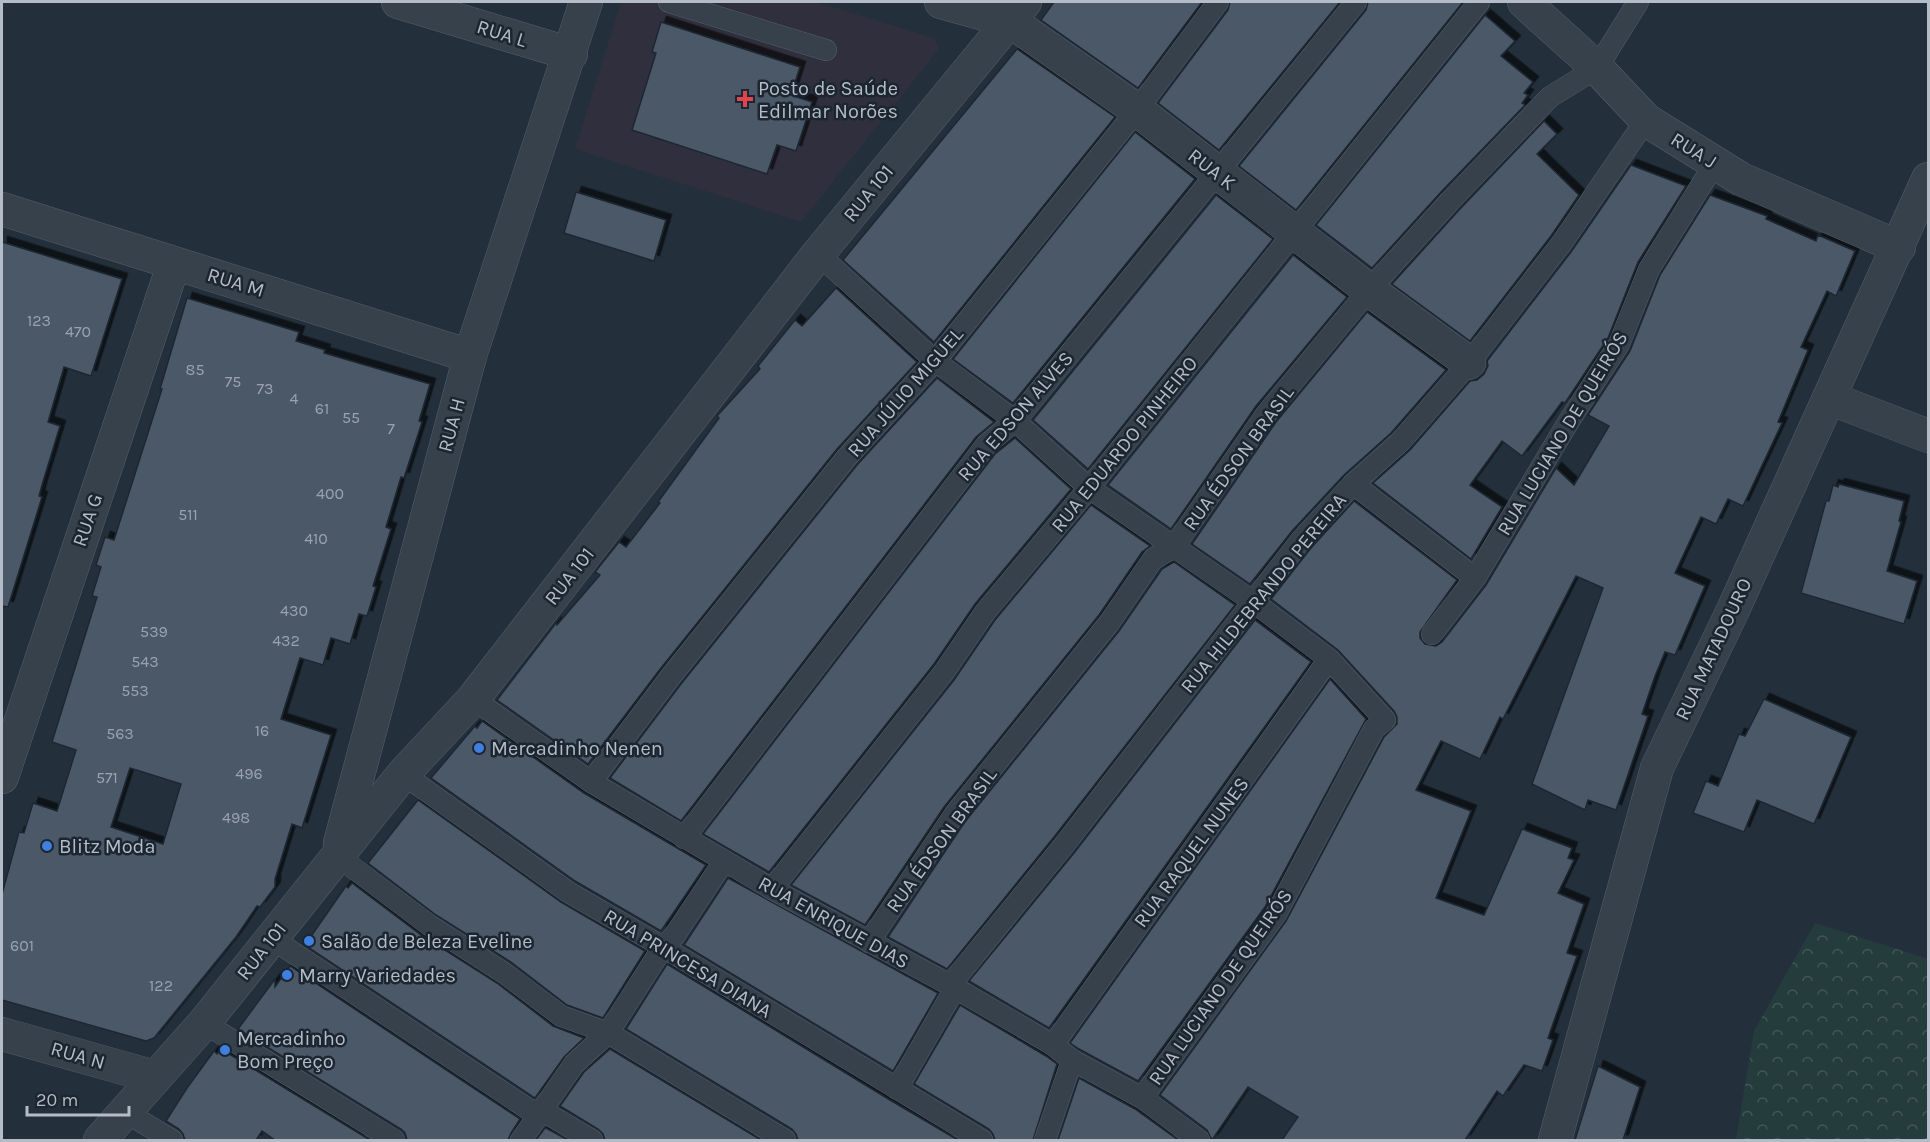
<svg xmlns="http://www.w3.org/2000/svg" width="1930" height="1142" viewBox="0 0 1930 1142" font-family="Karla,sans-serif">
<defs>
<pattern id="forest-crowns" width="20" height="18" patternUnits="userSpaceOnUse" patternTransform="scale(1.5)"><rect width="20" height="18" fill="#253c3d"/><path d="M2 6a3 3 0 1 1 6 0M12 15a3 3 0 1 1 6 0" fill="none" stroke="#425658"/></pattern>
<filter id="shadow"><feDropShadow dx="5.5" dy="-5.5" stdDeviation="0" flood-color="#0009"/></filter>
</defs>
<rect width="100%" height="100%" fill="#23303c"/>
<polygon fill="#302f3d" points="621,2 816,2 934,38 938,46 938,50 801,222 575,149"/>
<polygon fill="url(#forest-crowns)" points="1815,923 1928,959 1928,1140 1736,1140 1754,1031"/>
<g fill="#4c5967" stroke="#1e2833" stroke-width="1.5" fill-rule="evenodd" filter="url(#shadow)">
<polygon points="1054,2 1202,2 1138,88 1041,20"/>
<polygon points="1230,2 1340,2 1219,150 1158,103 1228,10"/>
<polygon points="1368,2 1463,2 1296,210 1239,166 1366,10"/>
<polygon points="1485,15 1515,41 1501,56 1533,82 1524,93 1528,95 1522,103 1525,105 1441,192 1372,268 1316,225"/>
<polygon points="661,22 800,67 791,95 812,102 796,151 777,145 767,174 632,130 656,53 652,52"/>
<polygon points="1017,49 1115,117 934,342 843,260"/>
<polygon points="1544,121 1557,134 1537,154 1579,195 1551,236 1470,341 1392,284 1459,210"/>
<polygon points="1135,132 1195,179 1013,403 953,359"/>
<polygon points="1631,165 1686,186 1638,262 1608,338 1565,403 1562,402 1522,456 1502,441 1470,485 1502,507 1471,559 1373,483 1410,450 1470,381 1477,380 1484,374 1488,366 1487,361 1571,252"/>
<polygon points="576,192 666,220 654,261 564,233"/>
<polygon points="1216,195 1273,239 1088,469 1033,420"/>
<polygon points="1710,195 1767,216 1766,219 1816,241 1818,235 1855,251 1836,296 1827,291 1801,347 1808,350 1778,422 1782,423 1743,506 1728,499 1716,524 1701,517 1675,573 1705,586 1675,655 1665,652 1655,676 1642,714 1648,716 1616,810 1588,800 1585,810 1532,784 1603,588 1576,576 1503,719 1500,717 1480,759 1441,741 1416,790 1471,811 1436,898 1484,915 1522,829 1572,848 1568,858 1574,860 1558,893 1584,904 1567,953 1577,956 1548,1038 1553,1040 1542,1071 1524,1065 1503,1096 1497,1091 1465,1140 1282,1140 1298,1117 1248,1087 1212,1140 1207,1130 1160,1095 1286,921 1384,737 1397,724 1397,717 1394,711 1338,650 1271,599 1311,548 1354,501 1457,580 1420,632 1420,638 1425,644 1436,646 1442,642 1486,585 1556,468 1574,485 1609,426 1588,415 1630,351 1660,275"/>
<polygon points="2,242 122,279 91,376 64,367 48,422 60,426 42,485 39,496 42,497 8,607 2,606"/>
<polygon points="1293,255 1347,297 1256,406 1171,529 1108,485"/>
<polygon points="836,288 917,362 837,449 661,668 588,764 497,700 556,623 557,625 600,575 595,572 619,542 626,547 660,503 658,502 719,418 717,416 760,369 758,366 795,320 802,326"/>
<path d="M187 298 299 332 296 341 325 350 324 353 430 384 419 421 422 422 404 478 401 477 386 527 391 529 373 586 376 587 367 616 359 614 350 644 331 638 323 665 300 658 281 719 331 735 302 828 292 824 275 879V887L260 907 257 906 236 937 154 1038 146 1041 2 1000V894L19 832 24 833 33 803 57 811 76 750 52 742 97 597 92 596 101 567 96 565 105 537 114 540 162 389H160ZM130 768 181 784 163 844 111 827Z"/>
<polygon points="1367,312 1446,370 1391,433 1344,475 1292,531 1250,584 1192,544 1276,422"/>
<polygon points="937,378 994,422 976,437 681,821 610,778 681,684 857,465"/>
<polygon points="1015,438 1071,489 975,604 934,664 769,872 703,834 995,454"/>
<polygon points="1839,484 1904,501 1899,521 1901,522 1887,571 1917,581 1904,624 1801,593 1826,501 1829,501 1833,485 1838,487"/>
<polygon points="1091,505 1150,546 1142,552 1099,615 944,807 865,925 791,885 954,680 995,620"/>
<polygon points="1174,562 1235,605 1054,837 947,969 888,937 964,823 1119,631 1162,569"/>
<polygon points="1255,620 1311,662 1049,1028 969,981 1074,853"/>
<polygon points="1330,679 1366,719 1265,907 1138,1081 1079,1049 1070,1043"/>
<polygon points="1764,699 1851,737 1814,824 1757,800 1744,832 1693,813 1706,781 1718,786 1739,734 1745,736"/>
<polygon points="482,721 584,793 706,865 661,931 575,881 431,778 475,726 477,728"/>
<polygon points="418,800 561,902 645,951 603,1018 567,1005 511,962 436,915 368,863"/>
<polygon points="728,878 938,993 893,1071 684,945"/>
<polygon points="352,883 421,935 497,983 553,1026 584,1038 564,1057 535,1098 305,945 346,886 348,888"/>
<polygon points="667,964 890,1100 958,1140 798,1140 796,1134 792,1129 626,1029"/>
<polygon points="290,966 520,1119 511,1133 508,1140 407,1140 405,1133 401,1129 238,1029 275,979 275,987"/>
<polygon points="960,1005 1046,1056 1057,1064 1033,1140 995,1140 993,1134 989,1129 914,1084"/>
<polygon points="221,1049 370,1140 275,1140 262,1131 256,1140 185,1140 183,1134 179,1129 166,1121 187,1088 214,1051 217,1054"/>
<polygon points="610,1049 761,1140 605,1140 603,1134 598,1129 560,1106 584,1072"/>
<polygon points="1598,1066 1640,1087 1623,1140 1575,1140"/>
<polygon points="1079,1078 1135,1109 1178,1140 1058,1140"/>
<polygon points="545,1128 546,1128 568,1140 536,1140"/>
</g>
<g fill="none" stroke-linecap="round" stroke-linejoin="round">
<defs>
<g id="lane">
<polyline points="669,2 826,50"/>
<polyline points="818,254 935,361 1015,421 1089,488 1252,601 1329,659 1385,720 1374,729 1276,914 1142,1098"/>
<polyline points="1353,484 1475,578"/>
<polyline points="1432,634 1475,578 1569,421 1619,344 1649,269 1715,163"/>
<polyline points="473,699 591,782 772,889 950,985 1053,1045 1072,1060 1142,1098 1199,1140"/>
<polyline points="403,774 568,892 663,947 982,1140"/>
<polyline points="591,782 671,676 847,457 935,361 1137,110 1218,2"/>
<polyline points="684,838 986,445 1015,421 1356,2"/>
<polyline points="336,855 429,925 504,973 561,1016 608,1033 785,1140"/>
<polyline points="772,889 944,672 985,612 1089,488 1479,2"/>
<polyline points="271,938 528,1109 551,1116 592,1140"/>
<polyline points="869,942 954,815 1109,623 1153,559 1173,548 1266,414 1369,290 1450,201 1550,97 1597,68 1638,2"/>
<polyline points="950,985 1064,845 1301,540 1353,484 1400,442 1469,363 1561,244 1646,120"/>
<polyline points="204,1023 394,1140"/>
<polyline points="1053,1045 1329,659"/>
<polyline points="897,1089 955,988"/>
<polyline points="125,1112 172,1140"/>
<polyline points="521,1140 574,1064 608,1033 663,947 675,935 724,861"/>
<polyline points="1045,1140 1072,1060"/>
</g>
<g id="street">
<polyline points="398,2 571,54"/>
<polyline points="941,2 1010,21 1137,110 1369,290 1469,363"/>
<polyline points="1524,2 1597,68 1646,120 1741,179 1899,247"/>
<polyline points="2,209 470,356"/>
<polyline points="1829,398 1928,436"/>
<polyline points="2,777 174,263"/>
<polyline points="340,843 470,356 586,2"/>
<polyline points="2,1034 155,1077"/>
<polyline points="100,1140 204,1023 403,774 473,699 818,254 1025,2"/>
<polyline points="1555,1140 1657,768 1733,610 1928,179"/>
</g>
</defs>
<use href="#lane" stroke="#555f6a" stroke-width="22"/>
<use href="#street" stroke="#555f6a" stroke-width="34"/>
<use href="#lane" stroke="#37414c" stroke-width="21"/>
<use href="#street" stroke="#37414c" stroke-width="33"/>
</g>
<path fill="#e0444e" stroke="#1c2631" stroke-width="2" d="M742 90h6v6h6v6h-6v6h-6v-6h-6v-6h6z"/>
<g fill="#3f7fe0" stroke="#1c2631" stroke-width="2">
<circle cx="479" cy="748" r="6"/>
<circle cx="47" cy="846" r="6"/>
<circle cx="309" cy="941" r="6"/>
<circle cx="287" cy="975" r="6"/>
<circle cx="225" cy="1050" r="6"/>
</g>
<g text-anchor="middle" stroke-width="5" stroke-linejoin="round" paint-order="stroke">
<g font-size="16" fill="#99a3af">
<text x="39" y="326">123</text>
<text x="78" y="337">470</text>
<text x="195" y="375">85</text>
<text x="233" y="387">75</text>
<text x="265" y="394">73</text>
<text x="294" y="404">4</text>
<text x="322" y="414">61</text>
<text x="351" y="423">55</text>
<text x="391" y="434">7</text>
<text x="330" y="499">400</text>
<text x="188" y="520">511</text>
<text x="316" y="544">410</text>
<text x="294" y="616">430</text>
<text x="154" y="637">539</text>
<text x="286" y="646">432</text>
<text x="145" y="667">543</text>
<text x="135" y="696">553</text>
<text x="262" y="736">16</text>
<text x="120" y="739">563</text>
<text x="249" y="779">496</text>
<text x="107" y="783">571</text>
<text x="236" y="823">498</text>
<text x="22" y="951">601</text>
<text x="161" y="991">122</text>
</g>
<g font-size="20" fill="#b3bcc7" stroke="#1c2631">
<text transform="translate(502 33) rotate(17)" y="7">RUA L</text>
<text transform="translate(1694 150) rotate(32)" y="7">RUA J</text>
<text transform="translate(1212 169) rotate(38)" y="7">RUA K</text>
<text transform="translate(868 193) rotate(-51)" y="7">RUA 101</text>
<text transform="translate(236 282) rotate(17)" y="7">RUA M</text>
<text transform="translate(905 392) rotate(-49)" y="7">RUA JÚLIO MIGUEL</text>
<text transform="translate(1015 416) rotate(-49)" y="7">RUA EDSON ALVES</text>
<text transform="translate(451 425) rotate(-75)" y="7">RUA H</text>
<text transform="translate(1562 433) rotate(-59)" y="7">RUA LUCIANO DE QUEIRÓS</text>
<text transform="translate(1124 444) rotate(-51)" y="7">RUA EDUARDO PINHEIRO</text>
<text transform="translate(1238 458) rotate(-54)" y="7">RUA ÉDSON BRASIL</text>
<text transform="translate(87 520) rotate(-71)" y="7">RUA G</text>
<text transform="translate(569 576) rotate(-52)" y="7">RUA 101</text>
<text transform="translate(1263 593) rotate(-51)" y="7">RUA HILDEBRANDO PEREIRA</text>
<text transform="translate(1713 649) rotate(-65)" y="7">RUA MATADOURO</text>
<text transform="translate(941 840) rotate(-54)" y="7">RUA ÉDSON BRASIL</text>
<text transform="translate(1191 852) rotate(-54)" y="7">RUA RAQUEL NUNES</text>
<text transform="translate(834 922) rotate(29)" y="7">RUA ENRIQUE DIAS</text>
<text transform="translate(261 951) rotate(-52)" y="7">RUA 101</text>
<text transform="translate(688 963) rotate(31)" y="7">RUA PRINCESA DIANA</text>
<text transform="translate(1220 987) rotate(-55)" y="7">RUA LUCIANO DE QUEIRÓS</text>
<text transform="translate(78 1055) rotate(16)" y="7">RUA N</text>
</g>
<g font-size="20" fill="#b3bcc7" stroke="#1c2631" text-anchor="start">
<text x="758" y="95">Posto de Saúde<tspan x="758" dy="23">Edilmar Norões</tspan></text>
<text x="491" y="755">Mercadinho Nenen</text>
<text x="59" y="853">Blitz Moda</text>
<text x="321" y="948">Salão de Beleza Eveline</text>
<text x="299" y="982">Marry Variedades</text>
<text x="237" y="1045">Mercadinho<tspan x="237" dy="23">Bom Preço</tspan></text>
</g>
</g>
<rect width="1930" height="1142" fill="none" stroke="#b3bcc7" stroke-width="6"/>
<path d="M27 1106v9h102v-9" fill="none" stroke="#b3bcc7" stroke-width="3"/>
<text x="36" y="1106" font-size="18" fill="#b3bcc7" stroke="#1c2631" stroke-width="4.5" paint-order="stroke">20 m</text>
</svg>
